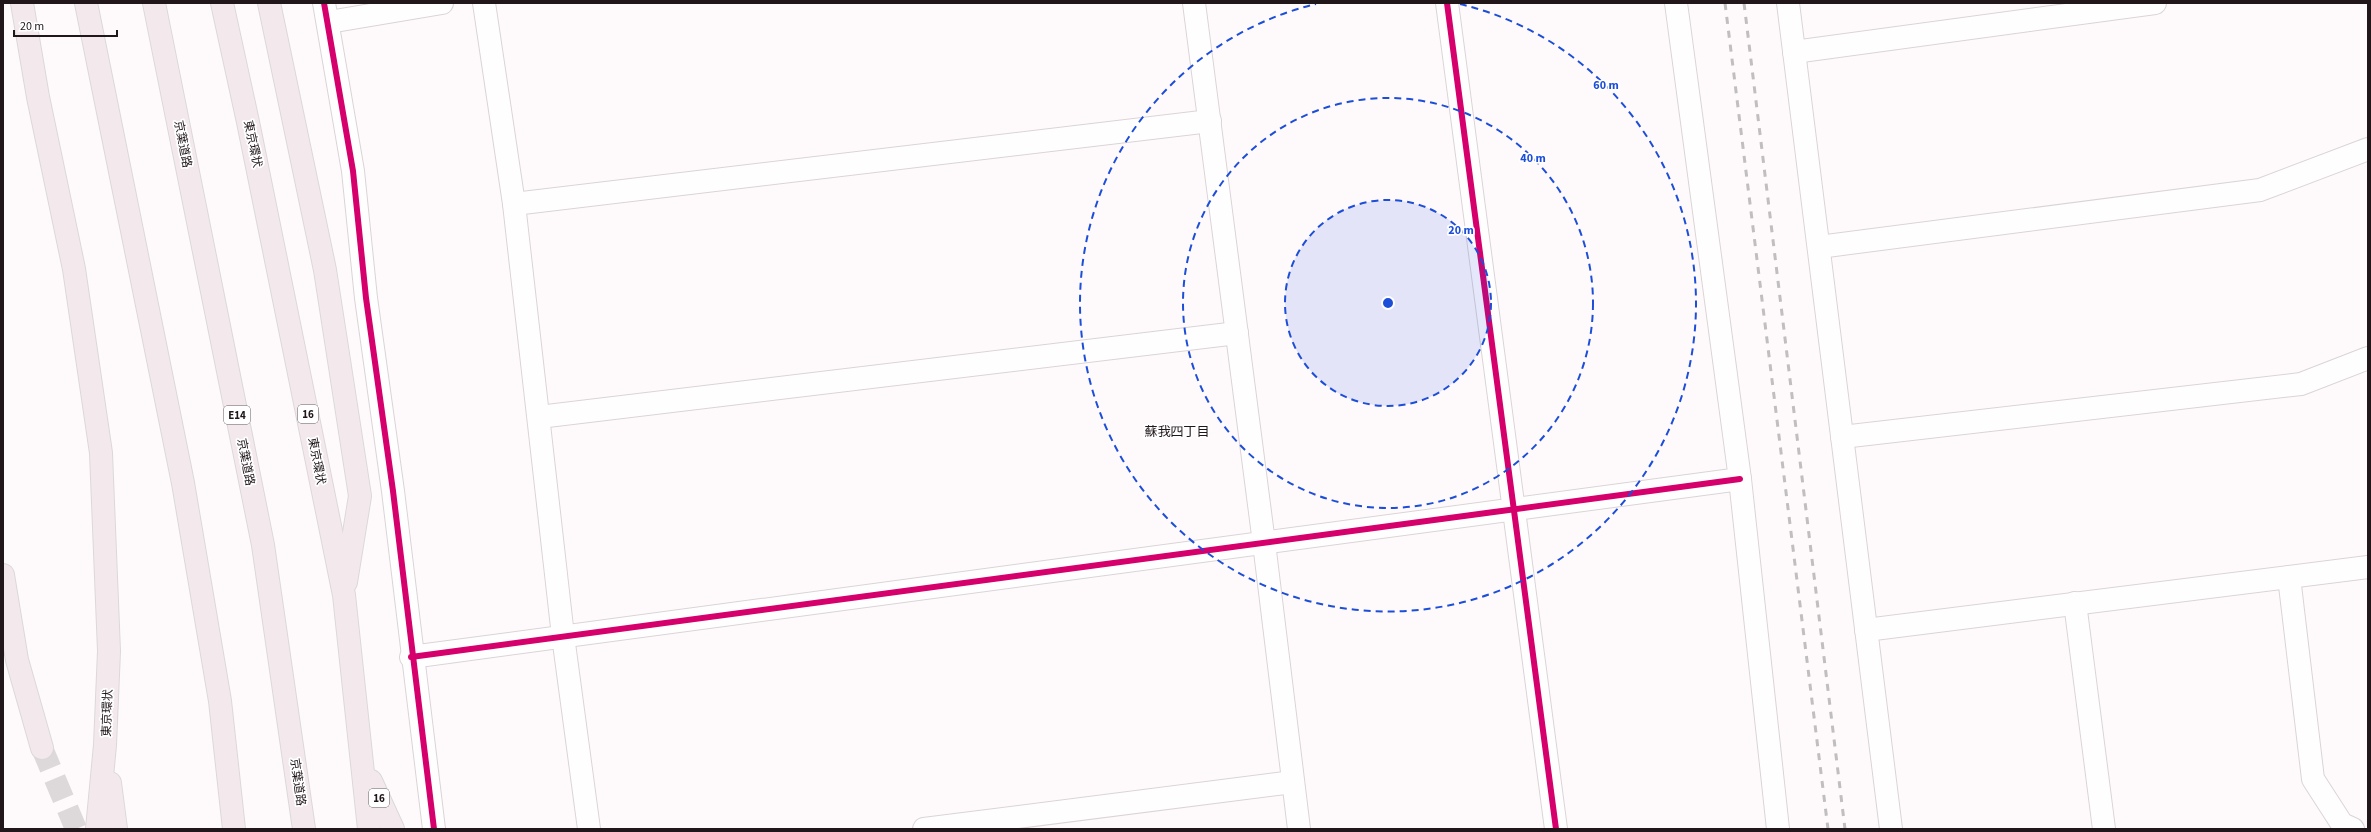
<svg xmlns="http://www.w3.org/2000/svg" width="2371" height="832" viewBox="0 0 2371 832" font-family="'Source Sans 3','Noto Sans JP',sans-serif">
<rect width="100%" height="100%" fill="#fefafc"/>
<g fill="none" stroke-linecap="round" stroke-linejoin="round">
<polyline stroke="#ddd8da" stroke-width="22" stroke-dasharray="22 11" stroke-linecap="butt" points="42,748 76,829"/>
<defs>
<g id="minor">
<polyline points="324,3 353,171 366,298 393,491 434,829"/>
<polyline points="484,3 514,204 563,636 589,829"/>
<polyline points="1194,3 1264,543 1299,829"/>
<polyline points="1447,3 1556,829"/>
<polyline points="1676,3 1740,479 1778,829"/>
<polyline points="1788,3 1891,829"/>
<polyline points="329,22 442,3"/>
<polyline points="1794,52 2155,3"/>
<polyline points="514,204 1210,121"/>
<polyline points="1819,247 2260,190 2368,149"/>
<polyline points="539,417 1237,333"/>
<polyline points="1842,437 2301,384 2368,358"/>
<polyline points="2289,577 2313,779 2342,824 2353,829"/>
<polyline points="2075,603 2104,829"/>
<polyline points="1866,630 2368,567"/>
<polyline points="411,657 1740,479"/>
<polyline points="924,829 1293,782"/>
</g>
<g id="highway">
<polyline points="22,3 38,97 74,269 101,453 109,651 105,745 97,829"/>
<polyline points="86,3 183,483 220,701 234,829"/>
<polyline points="154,3 263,545 304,829"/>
<polyline points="222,3 248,122 344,595 369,829"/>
<polyline points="269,3 325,270 360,496 346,582"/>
<polyline points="3,575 17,660 42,748"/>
<polyline points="371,781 393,829"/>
<polyline points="110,783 116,829"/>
</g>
</defs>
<use href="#minor" stroke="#dbd4d6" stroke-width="24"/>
<use href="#highway" stroke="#dbd8da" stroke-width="24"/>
<use href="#minor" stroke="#fffeff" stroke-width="22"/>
<use href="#highway" stroke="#f3e9ed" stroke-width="22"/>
<g stroke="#c0bebf" stroke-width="3" stroke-dasharray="7 7" stroke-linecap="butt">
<polyline points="1725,3 1828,829"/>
<polyline points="1744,3 1845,829"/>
</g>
<defs>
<g id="cycleway">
<polyline points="324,3 353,171 366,298 393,491 434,829"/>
<polyline points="1447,3 1556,829"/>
<polyline points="411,657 1740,479"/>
</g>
</defs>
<use href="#cycleway" stroke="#fff" stroke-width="8"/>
<use href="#cycleway" stroke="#d6006c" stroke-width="6"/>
</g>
<circle cx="1388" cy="303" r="103" fill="#1d4ed8" fill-opacity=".12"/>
<g fill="none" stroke="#1d4ed8" stroke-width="2" stroke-dasharray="7 5">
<circle cx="1388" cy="303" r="103"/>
<circle cx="1388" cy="303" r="205"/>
<path d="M1460 4A308 308 0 1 1 1316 4"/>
</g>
<g text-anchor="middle" stroke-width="3.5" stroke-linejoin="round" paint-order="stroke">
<g fill="#fff" stroke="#645d5f" stroke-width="1">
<rect x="298" y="405" width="20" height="18" rx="3"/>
<rect x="224" y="406" width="26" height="18" rx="3"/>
<rect x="369" y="789" width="20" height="18" rx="3"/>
</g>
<g font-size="11" font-weight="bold" fill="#21171b">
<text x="308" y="418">16</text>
<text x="237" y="419">E14</text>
<text x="379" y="802">16</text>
</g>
<g font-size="12" fill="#21171b" stroke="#fff">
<text transform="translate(183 144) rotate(79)" y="4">京葉道路</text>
<text transform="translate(253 144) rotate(78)" y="4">東京環状</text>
<text transform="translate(317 461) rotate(79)" y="4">東京環状</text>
<text transform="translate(246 462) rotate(79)" y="4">京葉道路</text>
<text transform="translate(107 713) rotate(-88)" y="4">東京環状</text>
<text transform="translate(298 782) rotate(82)" y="4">京葉道路</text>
</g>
<g font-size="13" fill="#21171b" stroke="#fff">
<text x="1177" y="436">蘇我四丁目</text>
</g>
</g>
<circle cx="1388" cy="303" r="6" fill="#1d4ed8" stroke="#fff" stroke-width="2"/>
<g font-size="12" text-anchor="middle" font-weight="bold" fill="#1d4ed8" stroke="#fff" stroke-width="3.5" stroke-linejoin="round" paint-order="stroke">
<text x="1606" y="89">60 m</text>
<text x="1533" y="162">40 m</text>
<text x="1461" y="234">20 m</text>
</g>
<rect width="2371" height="832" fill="none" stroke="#21171b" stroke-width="8"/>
<path d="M14 30v6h103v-6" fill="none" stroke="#21171b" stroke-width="2"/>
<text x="20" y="30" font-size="12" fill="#21171b" stroke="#ffffff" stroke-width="3" paint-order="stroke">20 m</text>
</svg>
